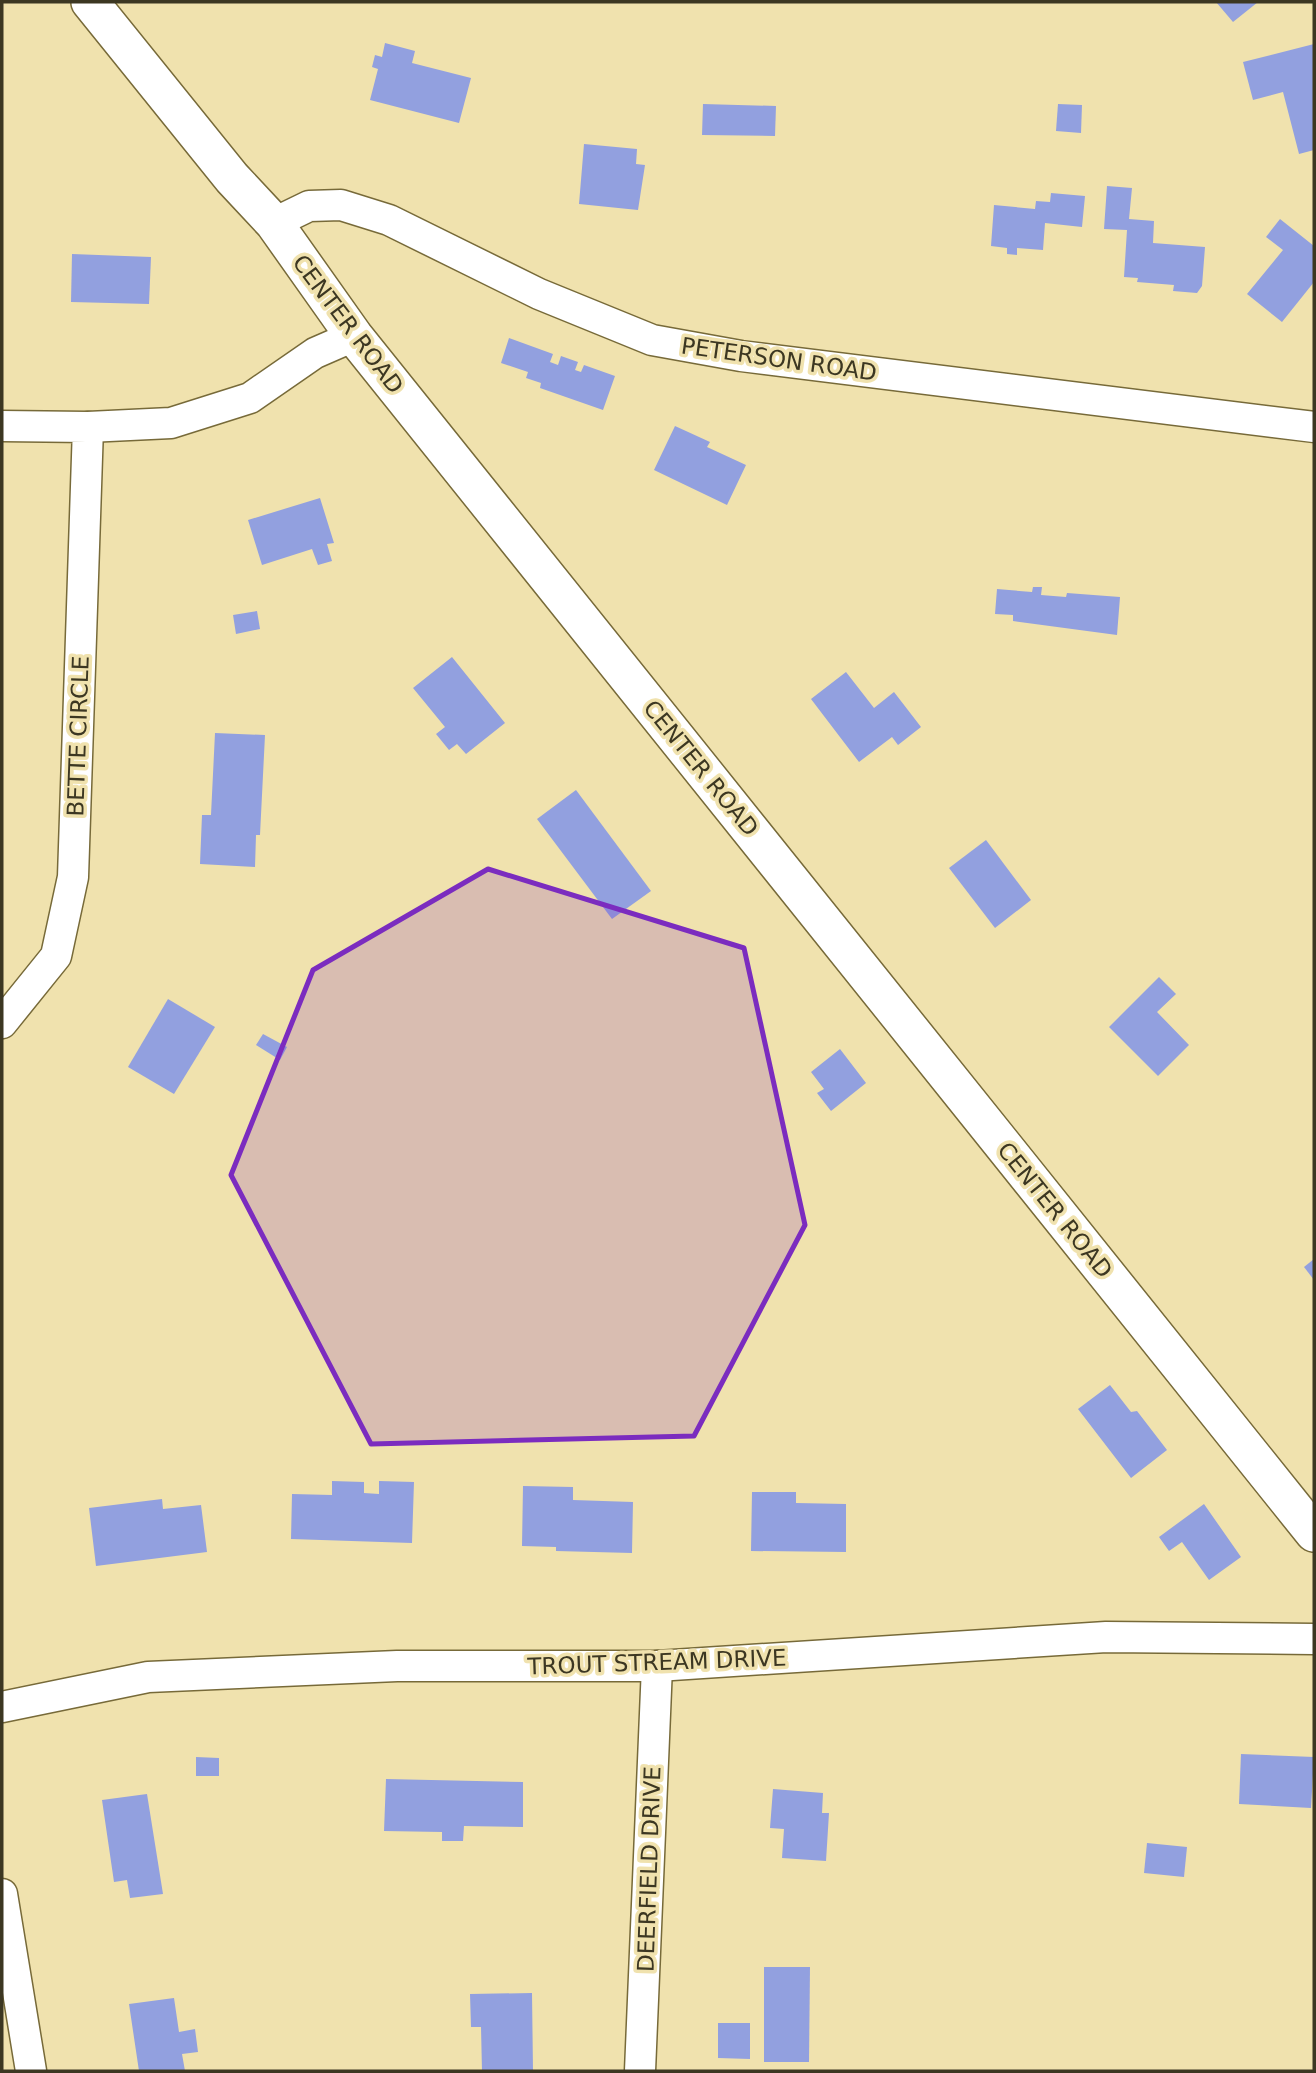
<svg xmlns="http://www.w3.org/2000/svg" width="1316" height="2073" viewBox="0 0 1316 2073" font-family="'DejaVu Sans',sans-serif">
<rect width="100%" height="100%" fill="#f0e2ae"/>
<g fill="#92a0df">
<polygon points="1216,2 1258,2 1233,22"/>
<polygon points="385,43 415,51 412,63 471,78 459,123 370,100 378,69 372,67 375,55 382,57"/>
<polygon points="1314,44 1314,150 1299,154 1283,92 1253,100 1243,62"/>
<polygon points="703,104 776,106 775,136 702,135"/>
<polygon points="1058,104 1082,105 1081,133 1056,131"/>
<polygon points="584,144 637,149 636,164 645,165 638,210 579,204"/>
<polygon points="1107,186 1132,188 1129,219 1154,221 1153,243 1205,247 1202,286 1197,293 1173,291 1174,285 1137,282 1138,278 1124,277 1127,230 1104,229"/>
<polygon points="1051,193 1085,196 1082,227 1045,223 1043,250 1017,248 1017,255 1007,254 1007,248 991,246 994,205 1035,209 1036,201 1050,202"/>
<polygon points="1280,219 1314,246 1314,282 1282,322 1247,294 1283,250 1266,237"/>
<polygon points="72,254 151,257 149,304 71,302"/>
<polygon points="509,338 553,354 550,362 558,365 561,356 578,362 575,370 581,372 584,365 615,376 603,410 540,388 541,383 526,378 528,372 501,363"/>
<polygon points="675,426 710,442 707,447 746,465 727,505 654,470"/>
<polygon points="320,498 334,543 327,544 332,561 318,565 312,549 262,565 248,520"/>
<polygon points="1033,587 1042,587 1041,595 1066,597 1067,593 1120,597 1117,635 1013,621 1013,615 995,614 997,589 1032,592"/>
<polygon points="257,611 260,629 236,634 233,615"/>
<polygon points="452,657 505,723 466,754 457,744 449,750 436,734 445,727 413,688"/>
<polygon points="846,672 874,708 894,692 921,727 898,745 892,737 859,762 811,699"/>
<polygon points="215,733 265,735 260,835 256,835 255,867 200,864 202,815 211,815"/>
<polygon points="576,790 651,891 612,919 537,819"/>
<polygon points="986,840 1031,900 995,928 949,868"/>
<polygon points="1159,977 1176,994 1157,1012 1189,1045 1158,1076 1109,1027"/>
<polygon points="168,999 215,1027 174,1094 128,1067"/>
<polygon points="263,1034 287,1047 280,1060 256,1045"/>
<polygon points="840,1049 866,1083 831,1111 817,1093 824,1089 811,1072"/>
<polygon points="1314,1259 1314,1280 1304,1267"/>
<polygon points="1110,1385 1131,1412 1137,1411 1167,1450 1131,1478 1078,1409"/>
<polygon points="332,1481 364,1482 364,1493 379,1494 379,1481 414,1482 412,1543 291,1539 292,1494 332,1495"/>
<polygon points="523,1486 573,1487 573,1500 633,1502 632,1553 556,1551 556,1547 522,1546"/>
<polygon points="752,1492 796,1492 796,1503 846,1504 846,1552 751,1551"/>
<polygon points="162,1499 163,1509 201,1505 207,1552 96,1566 89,1508"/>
<polygon points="1204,1504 1241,1557 1209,1580 1182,1542 1169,1551 1159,1537"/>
<polygon points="1241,1754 1314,1757 1311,1808 1239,1804"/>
<polygon points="196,1757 219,1758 219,1776 196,1776"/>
<polygon points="386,1779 523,1782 523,1827 464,1826 463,1841 442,1841 442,1832 384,1831"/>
<polygon points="773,1789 823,1793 822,1813 829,1813 826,1861 782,1858 784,1829 770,1828"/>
<polygon points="147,1794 163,1894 130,1898 127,1880 114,1882 102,1800"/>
<polygon points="1147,1843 1187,1847 1184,1877 1144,1873"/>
<polygon points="764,1967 810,1967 809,2062 764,2062"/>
<polygon points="532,1993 533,2071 482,2071 481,2027 471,2027 470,1994"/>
<polygon points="174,1998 179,2032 195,2029 198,2052 182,2054 185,2071 139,2071 129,2004"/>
<polygon points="718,2023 750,2023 750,2059 718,2058"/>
</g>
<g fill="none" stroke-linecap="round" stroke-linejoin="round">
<defs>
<g id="minor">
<polyline points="274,223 309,206 341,205 389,220 539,294 652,340 741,356 1314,427"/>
<polyline points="2,426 88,427 73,877 56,956 2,1023"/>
<polyline points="88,427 171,423 250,398 315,353 354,336"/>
<polyline points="2,1707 148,1677 397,1666 657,1666 1106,1637 1314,1639"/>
<polyline points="2,1894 31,2071"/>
<polyline points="640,2071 657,1666"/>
</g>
<polyline id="tertiary" points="90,2 232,178 274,223 354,336 1314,1533"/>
</defs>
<use href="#minor" stroke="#776a39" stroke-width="33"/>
<use href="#tertiary" stroke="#776a39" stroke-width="40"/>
<use href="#minor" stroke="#fff" stroke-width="30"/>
<use href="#tertiary" stroke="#fff" stroke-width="37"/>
</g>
<path fill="#7b2cbf" fill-opacity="0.2" stroke="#7b2cbf" stroke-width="5" stroke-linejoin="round" d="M488 869 744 948 805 1225 694 1436 371 1444 231 1175 313 970Z"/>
<g text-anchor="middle" stroke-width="7" stroke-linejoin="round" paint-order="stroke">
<g font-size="23" fill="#3c3722" stroke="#f0e2ae">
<text transform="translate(348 324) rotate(53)" y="8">CENTER ROAD</text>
<text transform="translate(779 359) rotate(8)" y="8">PETERSON ROAD</text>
<text transform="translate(78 736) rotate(-88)" y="8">BETTE CIRCLE</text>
<text transform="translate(701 768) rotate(51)" y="8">CENTER ROAD</text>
<text transform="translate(1055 1210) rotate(51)" y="8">CENTER ROAD</text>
<text transform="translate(657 1662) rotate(-2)" y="8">TROUT STREAM DRIVE</text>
<text transform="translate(649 1869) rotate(-88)" y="8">DEERFIELD DRIVE</text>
</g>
</g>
<rect width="1316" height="2073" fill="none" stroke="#3c3722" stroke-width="7"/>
</svg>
